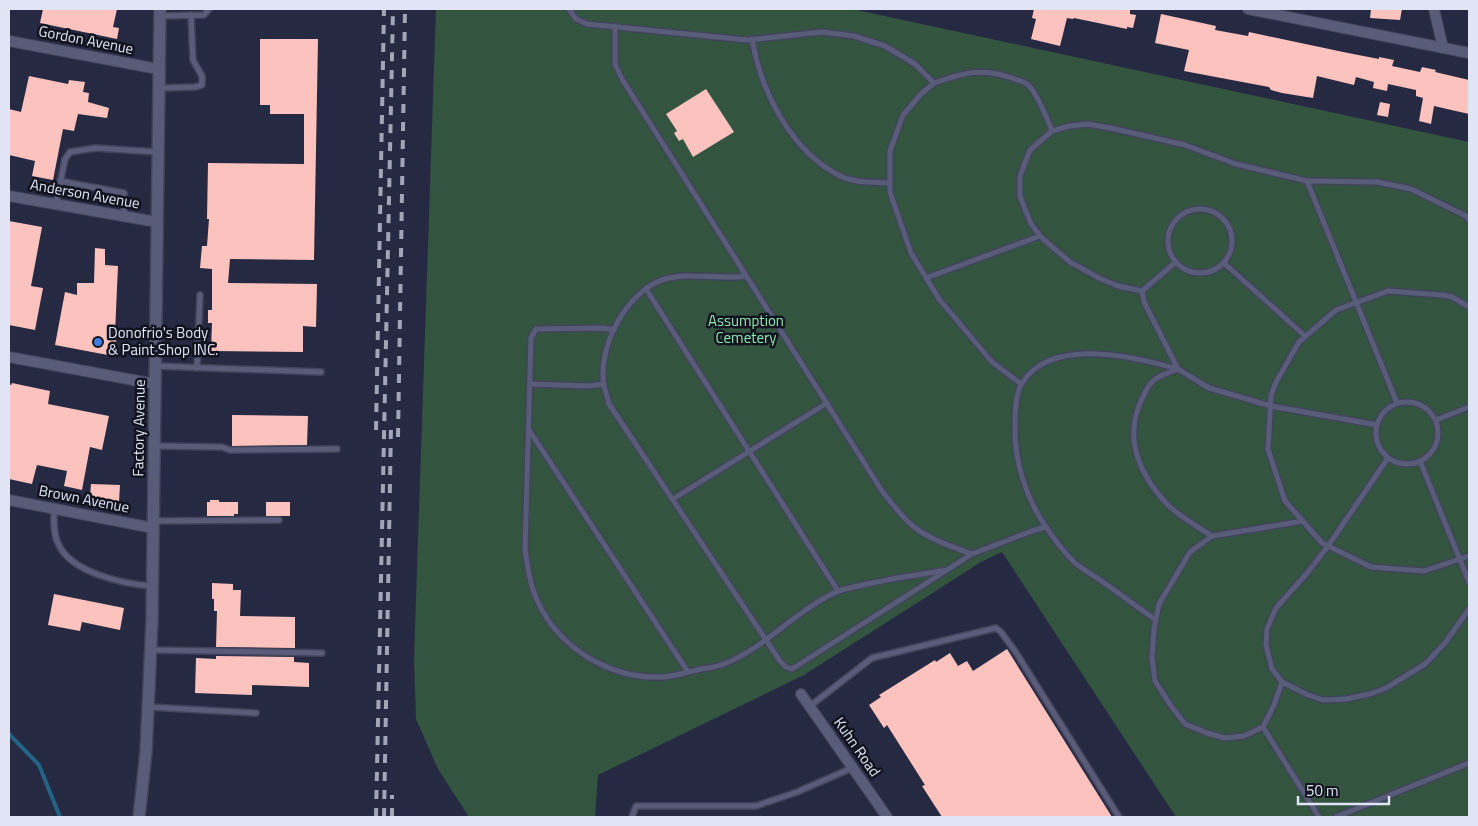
<svg xmlns="http://www.w3.org/2000/svg" width="1478" height="826" viewBox="0 0 1478 826" font-family="'Titillium Web',sans-serif">
<rect width="100%" height="100%" fill="#262942"/>
<polygon fill="#335540" points="436,9 852,9 1469,142 1469,817 1176,817 1002,552 981,562 804,675 598,775 595,817 469,817 438,769 416,719 414,658"/>
<g fill="none" stroke-linecap="round" stroke-linejoin="round">
<polyline stroke="#226284" stroke-width="4" points="9,734 39,765 60,817"/>
</g>
<g fill="#fcc2bd">
<polygon points="43,9 117,9 113,27 119,28 117,39 40,23"/>
<polygon points="1034,9 1130,9 1130,14 1136,15 1133,28 1127,27 1127,29 1074,18 1073,19 1067,18 1060,46 1031,39 1036,19 1032,18"/>
<polygon points="1371,9 1402,9 1400,20 1370,18"/>
<polygon points="1161,14 1216,26 1215,30 1248,36 1249,32 1348,53 1379,59 1379,57 1394,60 1392,66 1420,72 1422,67 1436,70 1435,72 1469,80 1469,114 1434,106 1431,124 1419,121 1423,98 1416,96 1416,90 1388,84 1387,91 1373,88 1374,82 1356,77 1354,85 1317,76 1313,98 1282,93 1271,90 1269,87 1184,71 1189,50 1155,43"/>
<polygon points="260,39 318,39 314,260 230,259 228,283 317,284 316,327 303,326 303,352 211,351 212,323 208,323 208,310 212,310 212,269 200,268 202,246 207,246 209,219 207,219 208,163 304,164 304,114 270,114 270,105 260,105"/>
<polygon points="29,76 68,84 69,80 85,82 83,92 89,93 88,102 109,108 107,118 78,114 74,131 63,129 53,180 32,176 35,161 9,155 9,109 21,112"/>
<polygon points="706,89 734,132 693,157 683,139 679,141 674,133 677,131 666,114"/>
<polygon points="1380,102 1390,104 1388,117 1377,115"/>
<polygon points="9,221 42,227 31,286 43,288 35,330 9,325"/>
<polygon points="95,248 105,249 105,265 118,266 115,333 117,334 113,356 55,345 65,292 77,295 77,283 94,283"/>
<polygon points="12,383 50,391 48,404 109,416 102,450 90,447 82,490 64,486 67,471 37,465 32,484 9,479 9,384 11,385"/>
<polygon points="232,415 308,416 307,445 232,446"/>
<polygon points="91,484 120,485 119,502 93,501 94,496 90,496"/>
<polygon points="210,500 219,500 219,502 238,502 238,514 234,514 234,516 207,516 207,502 210,502"/>
<rect x="266" y="502" width="24" height="14"/>
<polygon points="212,583 233,584 233,590 241,590 240,616 295,617 295,648 216,647 217,611 214,611 214,599 212,599"/>
<polygon points="54,594 124,608 120,630 82,622 80,631 48,625"/>
<polygon points="1007,649 1112,817 942,817 922,786 925,785 887,725 884,728 869,705 881,697 879,695 935,660 936,662 950,653 958,666 967,661 973,671"/>
<polygon points="216,656 294,657 294,662 309,663 309,687 252,685 252,695 195,693 196,658 216,659"/>
</g>
<g fill="none" stroke-linecap="round" stroke-linejoin="round">
<defs>
<g id="service">
<path d="M569 9 576 19 587 24 747 40 822 32 854 36 885 46 915 64 934 83C963 73 982 67 1012 78 1016 80 1023 81 1027 84 1036 91 1048 120 1052 131"/>
<polyline points="160,16 204,15 209,9"/>
<path d="M615 26V64L622 79 882 491C892 504 902 517 914 527 929 539 955 548 972 554L1032 531 1046 527"/>
<path d="M752 39C761 92 791 151 840 176 855 183 874 182 889 183"/>
<polyline points="934,83 921,94 903,115 890,151 890,192 911,253 939,299 992,362 1021,384"/>
<polyline points="159,88 195,87 202,85 202,76 193,60 191,15"/>
<polyline points="60,181 124,193 124,216"/>
<polyline points="56,204 65,159 70,152 96,148 157,152"/>
<circle cx="1200" cy="241" r="32"/>
<polyline points="1176,262 1142,291 1118,286 1099,278 1070,262 1043,239 1031,224 1020,196 1020,176 1030,150 1052,131 1069,126 1088,124 1115,129 1185,145 1236,164 1307,181"/>
<polyline points="1224,263 1305,336"/>
<path d="M746 276C719 280 691 272 665 279 627 290 597 347 604 385 605 392 608 398 609 404L780 661 786 667 792 669 972 554"/>
<polyline points="926,278 1040,236"/>
<polyline points="646,289 838,591"/>
<polyline points="1142,291 1144,302 1178,369 1209,388 1271,406 1377,425"/>
<polyline points="1469,307 1452,297 1443,295 1388,291 1336,310 1299,342 1276,382 1271,395 1268,449 1285,501 1322,543 1371,567 1424,571 1469,556"/>
<path d="M614 330 603 328 536 329 531 338 525 550C528 568 530 586 538 602 559 648 610 679 661 677 673 677 686 672 698 670 706 668 716 667 724 664 765 648 793 613 832 594 839 590 847 589 854 587 885 579 916 575 947 570"/>
<polyline points="155,366 321,372"/>
<polyline points="197,368 200,295"/>
<path d="M1178 369C1171 372 1160 375 1154 380 1147 386 1142 398 1139 406 1125 442 1141 476 1166 503 1178 516 1197 526 1212 536"/>
<polyline points="530,384 589,386 603,384"/>
<circle cx="1407" cy="433" r="31"/>
<polyline points="1397,403 1307,181 1377,182 1411,189 1466,216 1469,220"/>
<polyline points="1436,420 1469,407"/>
<polyline points="529,430 688,672"/>
<polyline points="154,446 222,447 230,450 337,449"/>
<polyline points="1388,458 1328,546 1308,572 1276,608 1267,629 1266,645 1272,669 1282,682 1308,695 1323,700 1346,699 1370,694 1386,688 1425,664 1445,643 1469,609"/>
<polyline points="1420,461 1469,582"/>
<polyline points="673,499 827,403"/>
<path d="M54 509C54 520 53 533 58 543 70 573 124 584 152 586"/>
<polyline points="153,521 279,520"/>
<path d="M1156 620C1137 607 1119 593 1100 580 1092 575 1083 569 1075 563 1064 552 1053 538 1044 524 1026 497 1014 460 1015 427 1015 414 1015 395 1022 383 1052 336 1135 357 1178 369"/>
<polyline points="151,650 322,653"/>
<polyline points="1282,682 1274,705 1263,727 1319,817"/>
<polyline points="810,706 872,658 996,628 1001,632 1015,651 1119,817"/>
<polyline points="149,707 256,713"/>
<polyline points="1263,727 1244,736 1225,738 1207,733 1185,724 1171,706 1155,681 1152,657 1154,629 1159,604 1190,552 1212,536 1303,521"/>
<polyline points="632,817 636,806 756,806 797,792 852,768"/>
<polyline points="1336,817 1469,763"/>
</g>
<g id="minor">
<polyline points="1248,9 1469,53"/>
<polyline points="1434,9 1443,48"/>
<polyline points="9,41 158,69"/>
<polyline points="9,196 157,222"/>
<polyline points="9,357 155,384"/>
<polyline points="9,500 153,528"/>
<polyline points="801,694 887,817"/>
</g>
<polyline id="tertiary" points="139,817 146,752 152,621 160,9"/>
</defs>
<use href="#service" stroke="#414459" stroke-width="8"/>
<use href="#minor" stroke="#414459" stroke-width="12"/>
<use href="#tertiary" stroke="#414459" stroke-width="14"/>
<use href="#service" stroke="#585c78" stroke-width="5"/>
<use href="#minor" stroke="#585c78" stroke-width="10"/>
<use href="#tertiary" stroke="#585c78" stroke-width="11"/>
<g stroke="#a1a5b8" stroke-width="4" stroke-dasharray="9 9" stroke-linecap="butt">
<polyline points="376,430 384,9"/>
<polyline points="398,437 405,9"/>
<polyline points="376,817 393,9"/>
<polyline points="384,817 391,426"/>
<polyline points="392,817 392,795"/>
</g>
</g>
<circle fill="#3f7fe0" stroke="#11131e" stroke-width="2" cx="98" cy="342" r="5"/>
<g text-anchor="middle" stroke-width="5" stroke-linejoin="round" paint-order="stroke">
<g font-size="15" fill="#e0e4f4" stroke="#11131e">
<text transform="translate(86 40) rotate(11)" y="5">Gordon Avenue</text>
<text transform="translate(85 194) rotate(10)" y="5">Anderson Avenue</text>
<text transform="translate(139 428) rotate(-89)" y="5">Factory Avenue</text>
<text transform="translate(84 499) rotate(11)" y="5">Brown Avenue</text>
<text transform="translate(857 747) rotate(55)" y="5">Kuhn Road</text>
</g>
<g font-size="15" fill="#90e7b1" stroke="#11131e">
<text x="746" y="326">Assumption<tspan x="746" dy="17">Cemetery</tspan></text>
</g>
<g font-size="15" fill="#e0e4f4" stroke="#11131e" text-anchor="start">
<text x="108" y="338">Donofrio's Body<tspan x="108" dy="17">&amp; Paint Shop INC.</tspan></text>
</g>
</g>
<rect width="1478" height="826" fill="none" stroke="#e0e4f4" stroke-width="20"/>
<path d="M1298 796v8h91v-8" fill="none" stroke="#e0e4f4" stroke-width="2.5"/>
<text x="1306" y="796" font-size="15" fill="#e0e4f4" stroke="#11131e" stroke-width="4" paint-order="stroke">50 m</text>
</svg>
